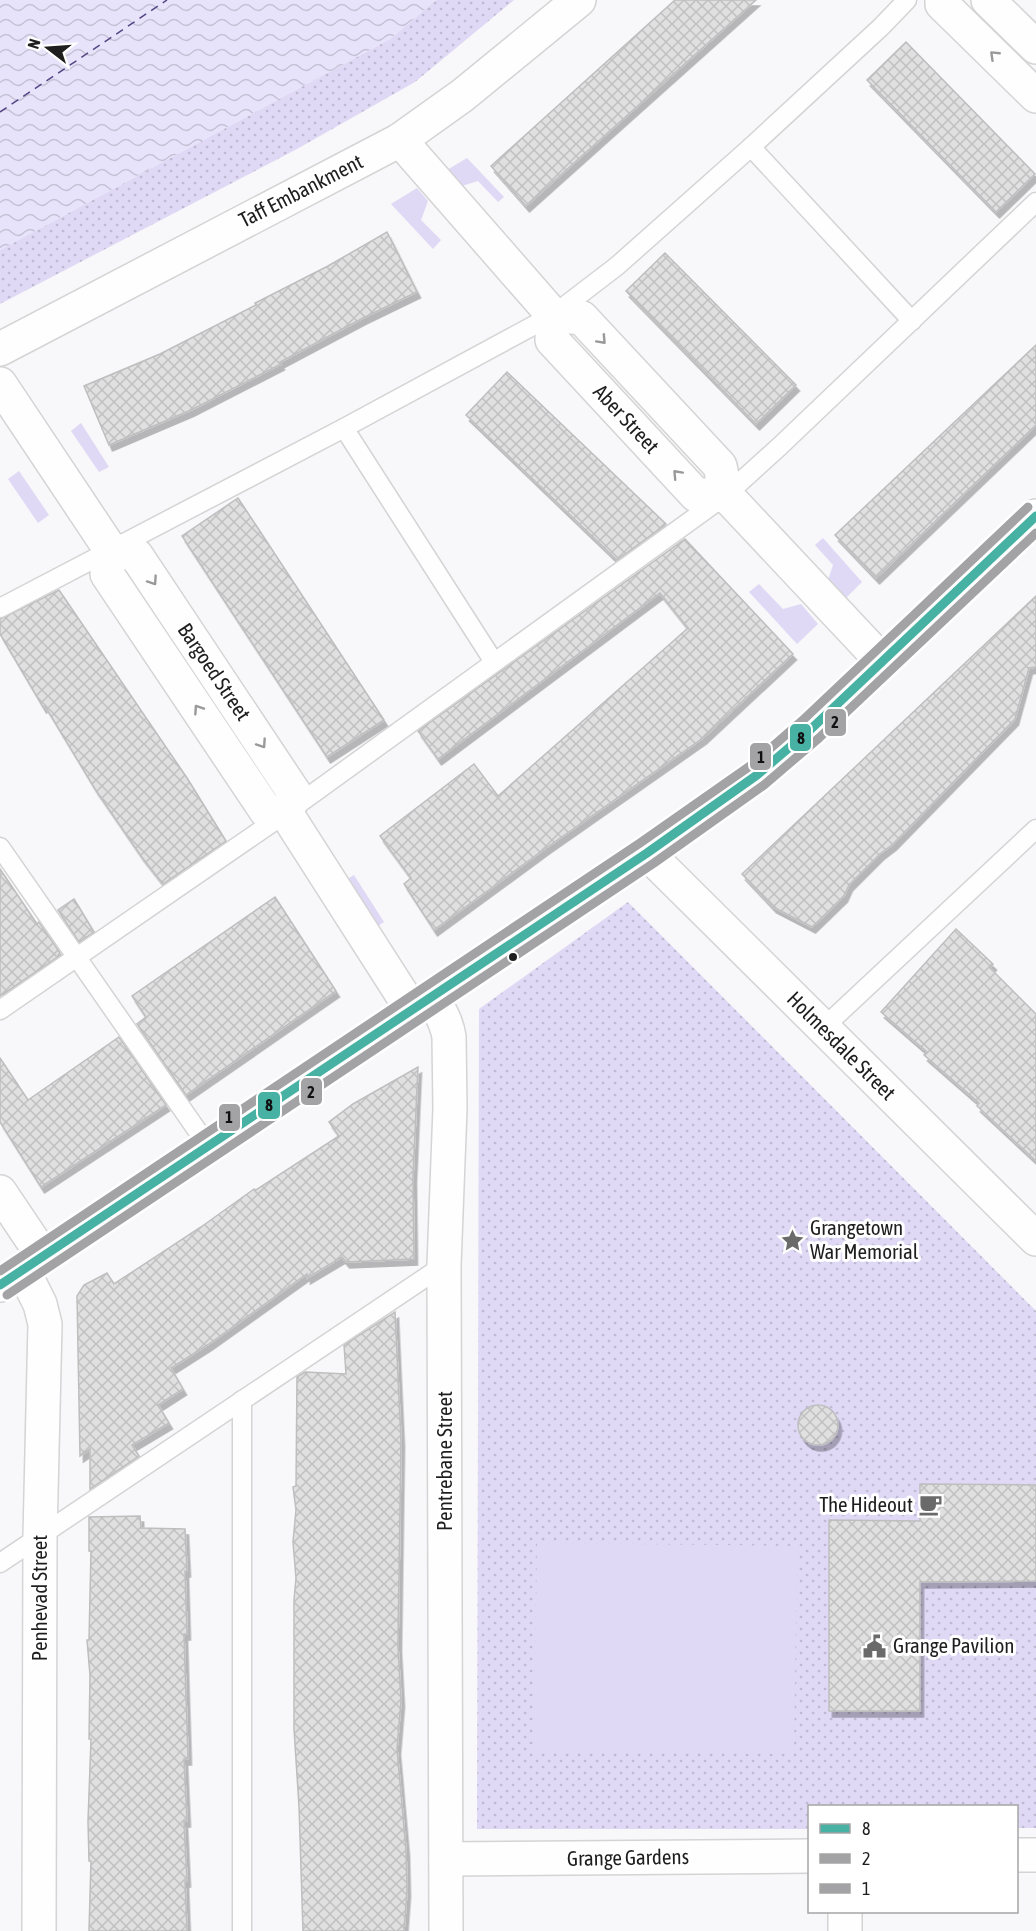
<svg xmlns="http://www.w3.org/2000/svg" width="1036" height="1931" viewBox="0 0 1036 1931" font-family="'Asap Condensed',sans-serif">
<defs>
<pattern id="grass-dots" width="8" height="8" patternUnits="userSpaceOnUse" patternTransform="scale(1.5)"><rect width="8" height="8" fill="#dfd9f6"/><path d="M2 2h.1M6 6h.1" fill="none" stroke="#bfbad2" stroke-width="1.8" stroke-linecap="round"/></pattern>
<pattern id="water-waves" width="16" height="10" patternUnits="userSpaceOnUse" patternTransform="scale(1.5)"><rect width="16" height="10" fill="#e7e3fa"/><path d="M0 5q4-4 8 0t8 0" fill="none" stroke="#c6c2d6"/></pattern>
<pattern id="building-cross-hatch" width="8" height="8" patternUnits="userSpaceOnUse" patternTransform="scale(1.5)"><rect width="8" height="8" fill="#e0e0e1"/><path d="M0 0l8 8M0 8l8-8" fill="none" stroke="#c0c0c1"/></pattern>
<filter id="shadow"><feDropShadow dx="3.5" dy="6" stdDeviation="0" flood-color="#0004"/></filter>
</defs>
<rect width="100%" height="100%" fill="#f8f7f9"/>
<g fill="url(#grass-dots)">
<polygon points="436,0 514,0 415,82 297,149 0,304 0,250 390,39"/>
<polygon points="628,902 1036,1311 1036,1828 1017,1828 1016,1806 810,1806 809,1829 477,1829 479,1009"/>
</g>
<g fill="#dfd9f6">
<polygon points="467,158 504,197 498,202 478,181 462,186 447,170"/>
<polygon points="417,188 428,201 421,220 441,240 433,249 391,204"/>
<polygon points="81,423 109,467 99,472 71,431"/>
<polygon points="19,471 49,515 38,523 8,479"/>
<polygon points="823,538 862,582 845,599 828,580 833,565 815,545"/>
<polygon points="759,584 783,609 801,604 818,624 797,644 749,592"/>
<polygon points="354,875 384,922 366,934 335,887"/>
<polygon points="537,1543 797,1546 794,1754 534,1751"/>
</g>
<polygon fill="url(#water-waves)" points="0,0 436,0 390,39 0,250"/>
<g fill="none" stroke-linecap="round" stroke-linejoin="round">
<polyline stroke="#554586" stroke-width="1.5" stroke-dasharray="8 6" stroke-linecap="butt" points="0,112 167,0"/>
</g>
<g fill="url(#building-cross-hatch)" stroke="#bebebf" stroke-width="1.5" filter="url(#shadow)">
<polygon points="675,0 756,0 526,206 491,166"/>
<polygon points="906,42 1035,174 996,212 867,80"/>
<polygon points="387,232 417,292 363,318 280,362 281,364 191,410 109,445 84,386 160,354 256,305 255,303 328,266"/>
<polygon points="665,253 796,385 756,424 626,291"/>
<polygon points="1036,345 1036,425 876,578 835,535"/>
<polygon points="507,372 666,524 617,560 466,415"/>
<polygon points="238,498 384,720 327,757 182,536"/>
<polygon points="685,539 793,654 703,738 546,848 434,930 404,884 411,878 380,836 474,764 498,796 688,628 660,593 438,759 418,731"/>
<polygon points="59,590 187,778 226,841 163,884 141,856 95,789 45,706 43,707 0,634 0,619"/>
<polygon points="1036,596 1036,667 1029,668 1015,719 893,844 880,854 849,885 844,896 812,927 773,907 742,874"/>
<polygon points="0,869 37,924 39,922 60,953 58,955 59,956 0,996"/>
<polygon points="275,897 336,991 186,1095 137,1024 146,1017 132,996"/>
<polygon points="74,899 94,932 79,942 58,910"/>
<polygon points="956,929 993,964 990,968 1036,1014 1036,1161 977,1106 979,1103 924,1055 927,1052 881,1012"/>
<polygon points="119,1037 166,1105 41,1187 0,1122 0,1058 28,1100"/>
<polygon points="418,1067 413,1177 414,1259 346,1262 342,1257 307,1278 307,1274 209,1344 171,1368 183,1389 158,1405 169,1423 132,1445 139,1456 90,1489 90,1449 80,1456 77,1296 84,1285 107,1273 114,1284 201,1227 254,1189 256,1190 339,1136 329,1122 353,1104"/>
<polygon points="395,1312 401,1441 398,1646 401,1701 397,1749 406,1850 407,1891 404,1931 303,1931 299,1806 294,1729 294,1600 296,1578 293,1542 296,1510 293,1487 296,1486 297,1377 305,1372 346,1374 344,1345"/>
<circle cx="818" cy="1425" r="20"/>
<polygon points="920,1484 1036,1485 1036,1581 920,1582 920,1711 829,1711 829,1520 920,1521"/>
<polygon points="140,1516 141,1528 185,1529 187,1571 185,1571 187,1634 184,1634 188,1759 184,1759 187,1821 184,1821 187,1881 185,1881 187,1931 89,1931 91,1861 89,1861 88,1821 91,1739 89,1739 90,1675 87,1640 89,1640 91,1551 89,1551 89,1517"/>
</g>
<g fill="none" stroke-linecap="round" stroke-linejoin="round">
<defs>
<g id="lane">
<polyline points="751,147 912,321"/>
<polyline points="344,428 494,662"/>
<polyline points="0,608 344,428 553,315 617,266 751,147 881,27 907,0"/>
<polyline points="0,847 208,1146"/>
<polyline points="0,1010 286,813 726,495 780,446 1036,202"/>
<polyline points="823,1028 1036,829"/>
<polyline points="0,1563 444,1265"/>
<polyline points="242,1931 242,1400"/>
</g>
<g id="street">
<polyline points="942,0 942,4 1036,96"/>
<polyline points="988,0 1036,47"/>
<polyline points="400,140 553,315 582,318 720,466 726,495 882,661"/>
<polyline points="553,315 552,340 696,495 726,495"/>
<polyline points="0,349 400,140 463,95 579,0"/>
<polyline points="0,384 110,549 107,574 266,811 286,813"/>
<polyline points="110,549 136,555 295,794 286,813"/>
<polyline points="286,813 412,1010"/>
<polyline points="647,853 1036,1239"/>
<path d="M432 996C439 1010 447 1022 449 1037L450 1108 444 1265 446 1931"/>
<polyline points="0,1192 43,1256"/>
<polyline points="23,1270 40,1304 45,1324 40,1536 39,1931"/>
<polyline points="1016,1855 1036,1855"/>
<polyline points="446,1859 810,1856"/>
<polyline points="845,1931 845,1912"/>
</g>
<polyline id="primary" points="0,1285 647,853 757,775 811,729 1036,516"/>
</defs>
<use href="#lane" stroke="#d4d4d5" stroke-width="21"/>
<use href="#street" stroke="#d4d4d5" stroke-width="36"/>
<use href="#primary" stroke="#d4d4d5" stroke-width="36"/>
<use href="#lane" stroke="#fefefe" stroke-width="18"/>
<use href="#street" stroke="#fefefe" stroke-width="33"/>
<use href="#primary" stroke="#fefefe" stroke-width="33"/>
<defs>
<polyline id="bus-1" points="0,1285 647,853 757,775 811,729 1036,516"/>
<polyline id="bus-2" points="7,1295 654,863 764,785 819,738 1036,533"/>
<polyline id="bus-3" points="0,1271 640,843 750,766 803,720 1028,507"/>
</defs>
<use href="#bus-1" stroke="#fff" stroke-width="14"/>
<use href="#bus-2" stroke="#fff" stroke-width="14"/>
<use href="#bus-3" stroke="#fff" stroke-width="14"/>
<use href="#bus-1" stroke="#47b2a3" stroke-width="9"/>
<use href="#bus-2" stroke="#a3a3a5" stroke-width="9"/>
<use href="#bus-3" stroke="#a3a3a5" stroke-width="9"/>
</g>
<defs><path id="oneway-chevron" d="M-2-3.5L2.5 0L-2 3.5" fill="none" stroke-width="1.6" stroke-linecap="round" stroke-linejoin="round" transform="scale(1.5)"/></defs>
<g stroke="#99999a">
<use href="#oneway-chevron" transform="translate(994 55) rotate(-136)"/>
<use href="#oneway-chevron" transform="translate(602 340) rotate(47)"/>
<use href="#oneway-chevron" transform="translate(677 474) rotate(-133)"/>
<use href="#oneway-chevron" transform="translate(153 581) rotate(56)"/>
<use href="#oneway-chevron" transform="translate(198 709) rotate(-124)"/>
<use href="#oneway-chevron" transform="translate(262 744) rotate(56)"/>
</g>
<defs>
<symbol id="sight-bare" viewBox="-9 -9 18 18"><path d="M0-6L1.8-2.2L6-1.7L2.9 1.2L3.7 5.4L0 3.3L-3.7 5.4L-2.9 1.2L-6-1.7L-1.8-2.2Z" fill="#6a6a6b" stroke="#fff" stroke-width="2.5" paint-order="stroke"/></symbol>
<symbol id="cafe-bare" viewBox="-9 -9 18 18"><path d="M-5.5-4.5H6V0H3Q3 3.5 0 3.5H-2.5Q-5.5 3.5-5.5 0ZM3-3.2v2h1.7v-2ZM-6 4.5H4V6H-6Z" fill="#6a6a6b" stroke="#fff" stroke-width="2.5" paint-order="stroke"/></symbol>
<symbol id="civic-bare" viewBox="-9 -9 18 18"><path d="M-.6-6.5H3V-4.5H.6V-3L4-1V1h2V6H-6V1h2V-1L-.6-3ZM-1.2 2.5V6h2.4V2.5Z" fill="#6a6a6b" stroke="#fff" stroke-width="2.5" paint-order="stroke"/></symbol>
</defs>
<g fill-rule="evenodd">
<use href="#sight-bare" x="776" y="1224" width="33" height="33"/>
<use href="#cafe-bare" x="914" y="1488" width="33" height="33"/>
<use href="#civic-bare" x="858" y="1630" width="33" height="33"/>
</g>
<circle fill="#1e1e1f" stroke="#fff" stroke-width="2" cx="513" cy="957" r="5"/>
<g text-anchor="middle" stroke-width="6" stroke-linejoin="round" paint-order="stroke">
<g font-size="21" fill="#1e1e1f" stroke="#fff">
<text transform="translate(301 191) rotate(-27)" y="7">Taff Embankment</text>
<text transform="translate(626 419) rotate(47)" y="7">Aber Street</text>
<text transform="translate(214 672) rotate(56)" y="7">Bargoed Street</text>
<text transform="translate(841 1046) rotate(45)" y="7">Holmesdale Street</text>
<text transform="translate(445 1461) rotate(-90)" y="7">Pentrebane Street</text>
<text transform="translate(40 1598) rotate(-90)" y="7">Penhevad Street</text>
<text transform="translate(628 1858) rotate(-1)" y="7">Grange Gardens</text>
</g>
<g font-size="21" fill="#1e1e1f" stroke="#fff" text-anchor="start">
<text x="810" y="1235">Grangetown<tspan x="810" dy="24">War Memorial</tspan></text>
<text x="913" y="1512" text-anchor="end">The Hideout</text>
<text x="893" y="1653">Grange Pavilion</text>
</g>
</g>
<g stroke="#fff" stroke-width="2">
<rect x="824" y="708" width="23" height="29" rx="6" fill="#a3a3a5"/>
<rect x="789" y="723" width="23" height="29" rx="6" fill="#47b2a3"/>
<rect x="749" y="742" width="23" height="29" rx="6" fill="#a3a3a5"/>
<rect x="300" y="1077" width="23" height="29" rx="6" fill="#a3a3a5"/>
<rect x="257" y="1091" width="24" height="29" rx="6" fill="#47b2a3"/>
<rect x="218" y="1103" width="23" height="29" rx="6" fill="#a3a3a5"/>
</g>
<g font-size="16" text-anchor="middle" font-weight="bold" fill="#111">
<text x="835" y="728">2</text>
<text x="801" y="744">8</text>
<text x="761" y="763">1</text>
<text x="311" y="1098">2</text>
<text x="269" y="1111">8</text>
<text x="229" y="1123">1</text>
</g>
<rect x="808" y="1805" width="210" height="108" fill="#ffffff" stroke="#a5a5a5" stroke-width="1.5"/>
<rect x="820" y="1824" width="30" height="9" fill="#47b2a3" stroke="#a5a5a5" stroke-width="1.5"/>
<text x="862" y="1835" font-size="18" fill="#1e1e1f">8</text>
<rect x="820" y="1854" width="30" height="9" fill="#a3a3a5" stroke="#a5a5a5" stroke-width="1.5"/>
<text x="862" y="1865" font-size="18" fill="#1e1e1f">2</text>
<rect x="820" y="1884" width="30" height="9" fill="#a3a3a5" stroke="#a5a5a5" stroke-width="1.5"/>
<text x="862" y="1895" font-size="18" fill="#1e1e1f">1</text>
<g transform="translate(48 48) rotate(287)" stroke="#ffffff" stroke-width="4.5" paint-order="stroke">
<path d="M0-4.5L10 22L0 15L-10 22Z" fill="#1e1e1f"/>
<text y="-9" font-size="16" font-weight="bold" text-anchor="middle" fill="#1e1e1f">N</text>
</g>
</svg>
